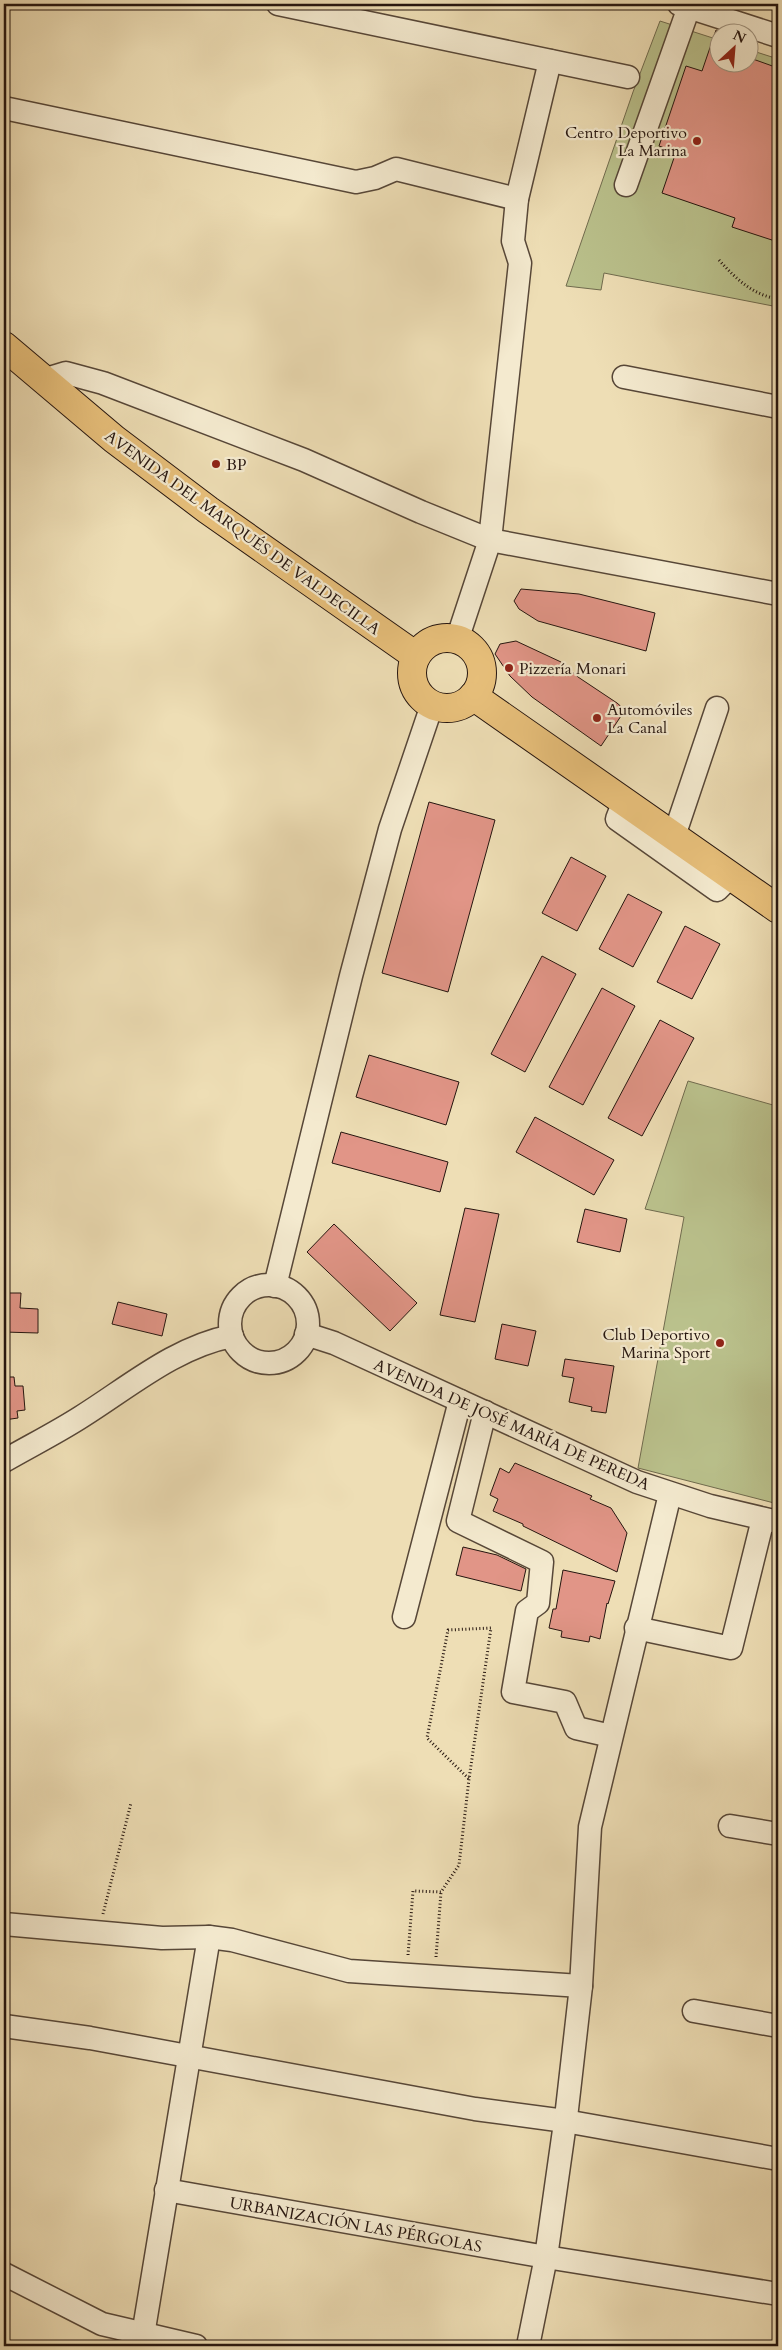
<svg xmlns="http://www.w3.org/2000/svg" width="782" height="2350" viewBox="0 0 782 2350" font-family="Cardo,serif">
<rect width="100%" height="100%" fill="#eedeb5"/>
<filter id="stains"><feTurbulence type="fractalNoise" baseFrequency=".004" numOctaves="4"/><feColorMatrix values="0 0 0 0 .2 0 0 0 0 .09 0 0 0 0 .02 0 0 0 .5 -.17"/></filter>
<radialGradient id="worn" r=".72"><stop offset=".6" stop-color="#630" stop-opacity="0"/><stop offset="1" stop-color="#630" stop-opacity=".3"/></radialGradient>
<g fill="#bac18c" stroke="#706b4e">
<polygon points="660,21 719,40 720,62 750,62 750,50 775,58 778,53 778,307 604,273 601,290 566,286 633,92"/>
<polygon points="688,1081 773,1105 778,1088 778,1504 638,1468 684,1217 645,1209"/>
</g>
<g fill="#e19587" stroke="#25150f">
<polygon points="716,30 720,31 720,62 750,62 750,58 778,68 778,242 732,227 735,218 662,193 676,152 659,146 686,66 702,71"/>
<polygon points="521,589 579,594 655,613 646,651 538,621 519,609 514,601"/>
<polygon points="516,641 561,662 578,677 617,703 625,710 601,746 532,697 510,676 495,654 500,644"/>
<polygon points="429,802 495,820 448,992 382,973"/>
<polygon points="571,857 606,876 577,931 542,913"/>
<polygon points="628,894 662,912 633,967 599,949"/>
<polygon points="685,926 720,944 692,999 657,982"/>
<polygon points="542,956 576,974 525,1072 491,1054"/>
<polygon points="602,988 635,1006 583,1105 549,1087"/>
<polygon points="660,1020 694,1038 642,1136 608,1118"/>
<polygon points="369,1055 459,1082 446,1125 356,1097"/>
<polygon points="535,1117 614,1160 594,1195 516,1152"/>
<polygon points="341,1132 448,1162 440,1192 332,1163"/>
<polygon points="465,1208 499,1214 475,1322 440,1315"/>
<polygon points="585,1209 627,1219 620,1252 577,1242"/>
<polygon points="334,1224 417,1303 390,1331 307,1252"/>
<polygon points="4,1293 21,1293 20,1308 38,1309 38,1333 4,1332"/>
<polygon points="118,1302 167,1314 162,1336 112,1324"/>
<polygon points="502,1324 536,1331 528,1366 495,1359"/>
<polygon points="565,1359 614,1366 606,1413 591,1411 592,1407 569,1402 574,1378 562,1376"/>
<polygon points="4,1377 14,1377 15,1386 23,1386 25,1410 17,1411 18,1418 4,1420"/>
<polygon points="515,1463 592,1496 590,1499 611,1508 627,1533 617,1572 523,1526 523,1524 493,1511 498,1499 490,1495 500,1468 509,1473"/>
<polygon points="463,1547 497,1555 526,1569 521,1591 456,1575"/>
<polygon points="563,1570 615,1581 608,1604 607,1603 600,1639 590,1636 589,1642 561,1637 562,1631 549,1628 553,1609 556,1609"/>
</g>
<g fill="none" stroke-linecap="round" stroke-linejoin="round">
<defs>
<g id="minor">
<polyline points="278,4 628,77"/>
<polyline points="679,4 778,36"/>
<polyline points="4,108 356,182 375,178 396,169 517,199"/>
<polyline points="626,185 689,7"/>
<polyline points="624,377 778,407"/>
<polyline points="43,380 66,373 103,383 304,460 421,512 490,540 778,594"/>
<polyline points="457,640 490,540 520,263 513,241 517,199 550,61"/>
<polyline points="624,801 617,819 717,890 731,876"/>
<polyline points="674,836 717,708"/>
<circle cx="269" cy="1324" r="39"/>
<polyline points="275,1286 351,976 390,829 432,705"/>
<polyline points="306,1334 334,1343 637,1482 710,1506 778,1522"/>
<polyline points="485,1412 458,1521 542,1562 538,1603 527,1611 513,1692 565,1702 576,1728 611,1736"/>
<path d="M4 1461C30 1446 56 1433 81 1417 129 1387 175 1347 232 1336"/>
<polyline points="404,1617 460,1401"/>
<polyline points="636,1628 731,1648 763,1519"/>
<polyline points="730,1826 778,1834"/>
<polyline points="4,1924 162,1938 209,1937 232,1940 349,1971 581,1986"/>
<polyline points="694,2011 778,2026"/>
<polyline points="4,2026 90,2038 475,2109 565,2121 778,2159"/>
<polyline points="166,2190 546,2257 778,2294"/>
<polyline points="4,2274 102,2324 196,2346"/>
<polyline points="143,2335 209,1937"/>
<polyline points="528,2346 546,2257 567,2109 581,1986 590,1827 670,1494"/>
</g>
<g id="major">
<polyline points="4,346 114,439 208,510 416,656"/>
<circle cx="447" cy="673" r="35"/>
<polyline points="473,696 778,909"/>
</g>
</defs>
<use href="#minor" stroke="#574738" stroke-width="25"/>
<use href="#major" stroke="#25150f" stroke-width="30"/>
<g stroke="#25150f" stroke-width="3" stroke-dasharray="1 2.5" stroke-linecap="butt">
<path d="M719 260C736 279 753 295 778 299"/>
<polyline points="103,1914 131,1803"/>
<polyline points="408,1955 413,1891 441,1892 459,1865 469,1779 491,1628 448,1630 427,1738 469,1779"/>
<polyline points="436,1957 441,1892"/>
</g>
<use href="#minor" stroke="#f4eacf" stroke-width="22"/>
<use href="#major" stroke="#e7bf7a" stroke-width="28"/>
</g>
<g fill="#8f2418" stroke="#f4eacf" stroke-width="2">
<circle cx="697" cy="141" r="5"/>
<circle cx="216" cy="464" r="5"/>
<circle cx="509" cy="668" r="5"/>
<circle cx="597" cy="718" r="5"/>
<circle cx="720" cy="1343" r="5"/>
</g>
<g text-anchor="middle" stroke-width="4.5" stroke-linejoin="round" paint-order="stroke">
<g font-size="16" fill="#25150f" stroke="#f4eacf" text-anchor="start">
<text x="687" y="138" text-anchor="end">Centro Deportivo<tspan x="687" dy="18">La Marina</tspan></text>
<text x="226" y="470">BP</text>
<text x="519" y="674">Pizzería Monari</text>
<text x="607" y="715">Automóviles<tspan x="607" dy="18">La Canal</tspan></text>
<text x="710" y="1340" text-anchor="end">Club Deportivo<tspan x="710" dy="18">Marina Sport</tspan></text>
</g>
<g font-size="16" fill="#25150f" stroke="#f4eacf">
<text transform="translate(243 532) rotate(36)" y="6">AVENIDA DEL MARQUÉS DE VALDECILLA</text>
<text transform="translate(512 1424) rotate(24)" y="6">AVENIDA DE JOSÉ MARÍA DE PEREDA</text>
<text transform="translate(356 2224) rotate(10)" y="6">URBANIZACIÓN LAS PÉRGOLAS</text>
</g>
</g>
<rect width="782" height="2350" fill="none" stroke="#eedeb5" stroke-width="20"/>
<rect x="5" y="5" width="772" height="2340" fill="none" stroke="#25150f" stroke-width="2.5"/>
<rect x="10" y="10" width="762" height="2330" fill="none" stroke="#25150f"/>
<g transform="translate(734 48) rotate(26)"><circle r="24" fill="#f4eacf" stroke="#a19582"/>
<path d="M0-4L9 19L0 12L-9 19Z" fill="#8f2418"/>
<text y="-8" font-size="14" font-weight="bold" text-anchor="middle" fill="#25150f">N</text>
</g>
<rect width="100%" height="100%" filter="url(#stains)"/>
<rect width="100%" height="100%" fill="url(#worn)"/>
</svg>
